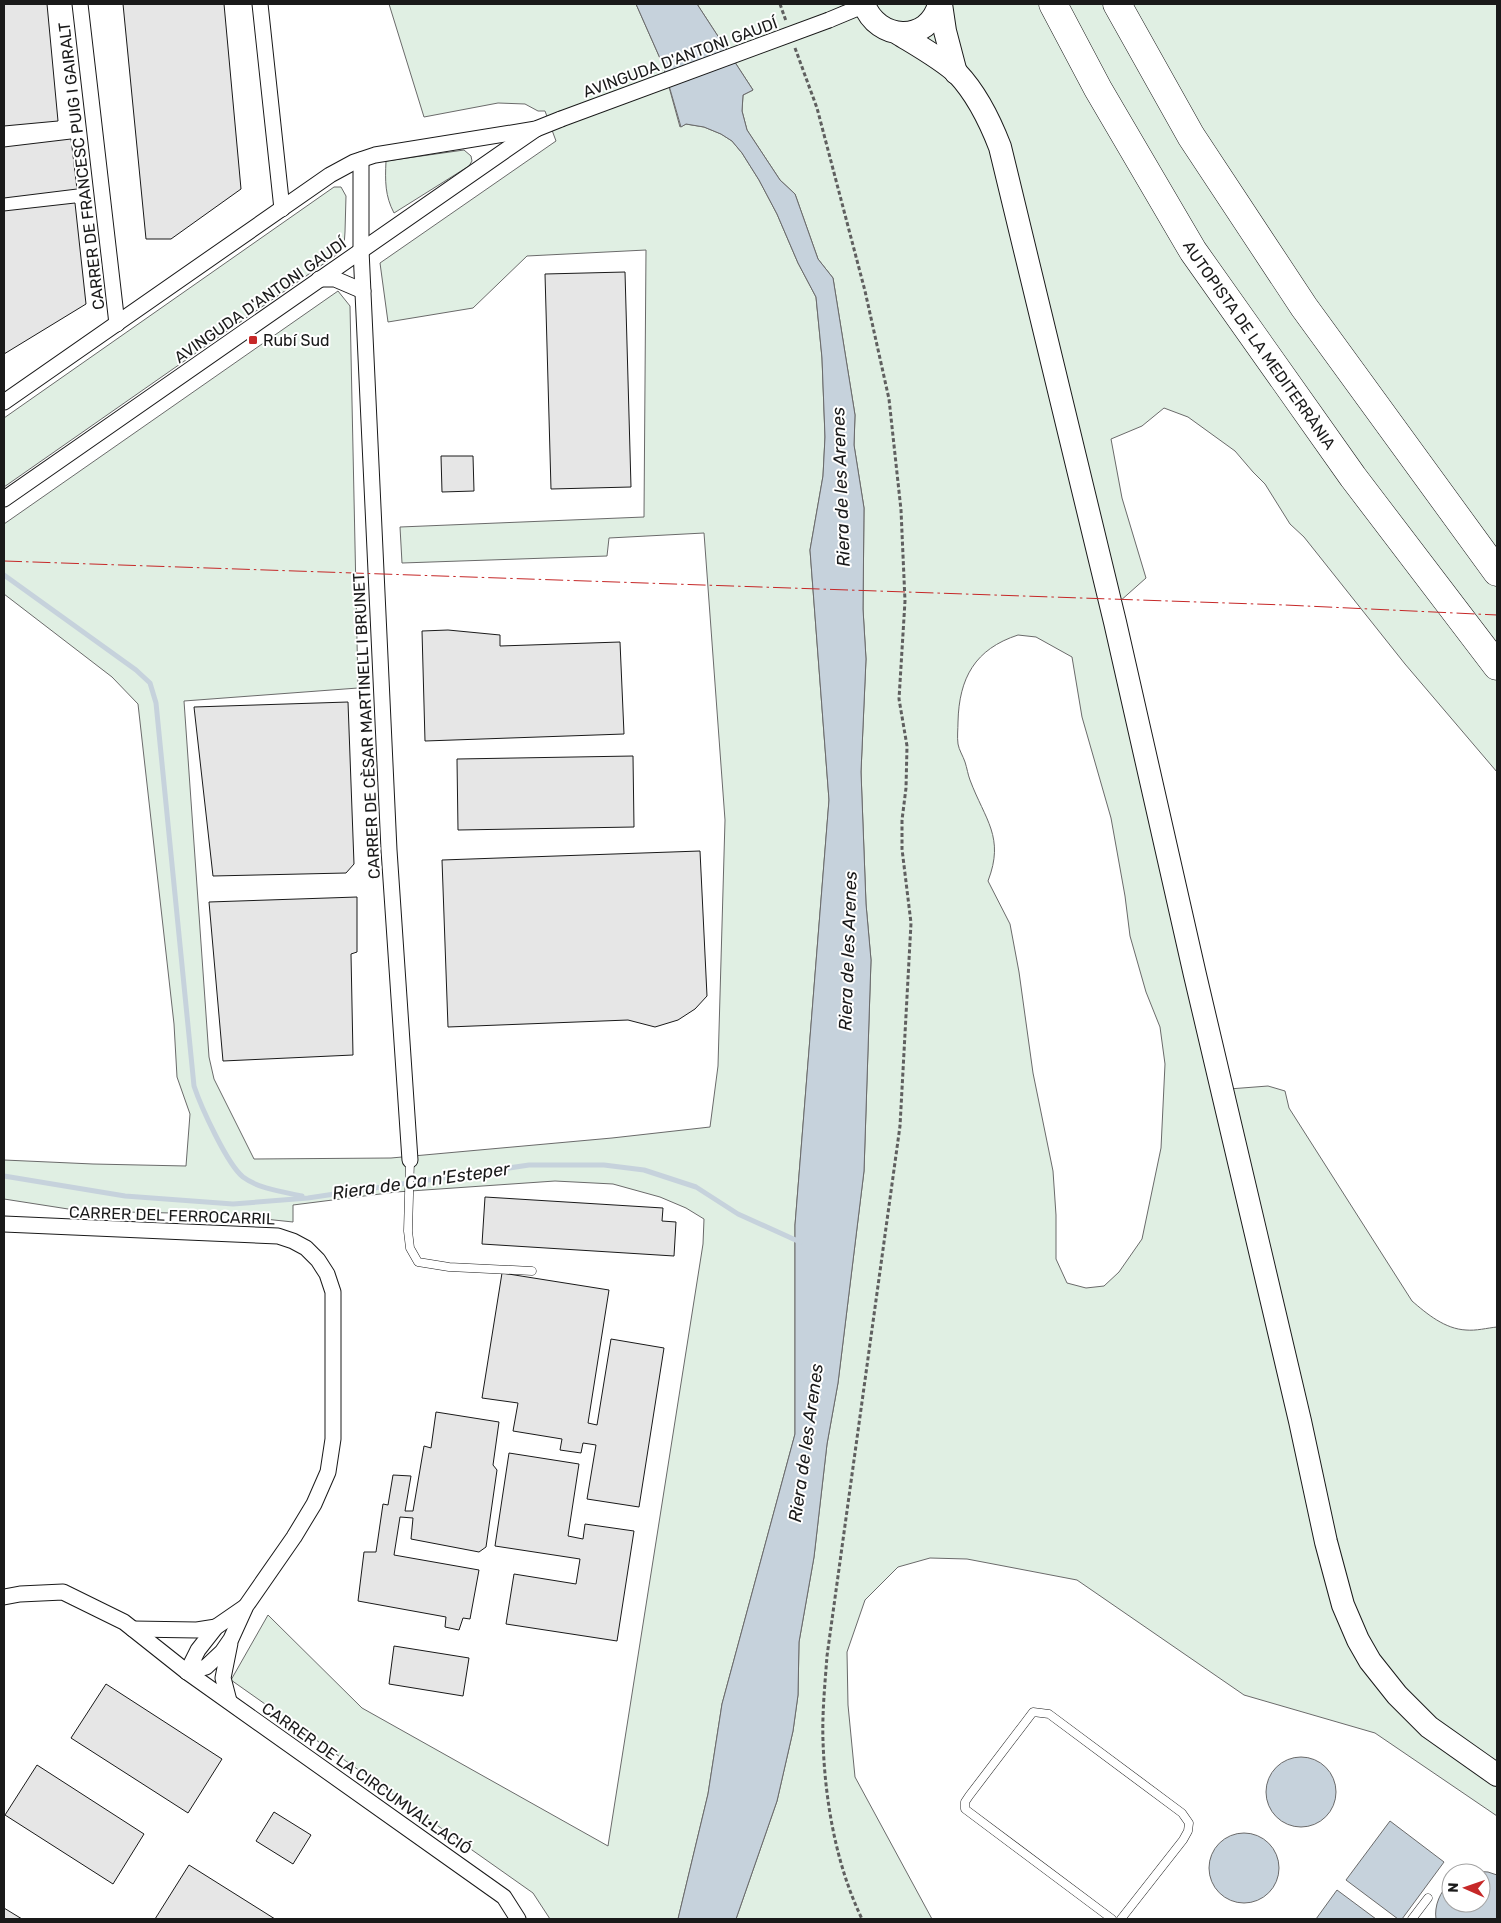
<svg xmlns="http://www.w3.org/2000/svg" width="1501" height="1923" viewBox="0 0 1501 1923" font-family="Rubik,sans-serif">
<rect width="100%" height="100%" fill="#fff"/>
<g fill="#e0efe3" stroke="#6a6a6a" fill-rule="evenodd">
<polygon points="389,4 636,4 663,65 680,127 686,124 704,127 721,134 732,141 742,153 759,180 777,214 798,263 816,297 822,358 825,437 823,476 810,550 829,800 795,1225 795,1434 722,1704 708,1794 678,1919 550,1919 533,1893 231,1680 268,1615 362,1708 608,1846 703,1244 704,1219 686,1208 660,1197 613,1184 555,1181 396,1192 293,1205 293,1222 217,1214 81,1211 4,1199 4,1160 93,1164 186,1166 190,1114 177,1077 174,1024 138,704 112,677 4,594 4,524 338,291 350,306 358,688 184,701 209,1057 214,1079 254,1159 391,1158 612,1138 710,1127 718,1066 725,820 704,533 609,538 607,556 402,563 400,527 644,517 646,250 527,256 473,308 388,322 380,263 556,141 545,111 538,111 525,104 498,103 424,117"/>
<path d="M697 4H1497V772L1405 664 1304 537 1290 524 1265 484 1253 472 1235 451 1188 417 1164 408 1142 426 1111 439 1122 498 1146 578 1119 602 1229 1089 1268 1086 1285 1091 1289 1108 1412 1301C1427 1314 1445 1329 1466 1330 1476 1331 1487 1328 1497 1327V1816L1375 1733 1244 1695 1077 1580 967 1559 930 1558 898 1567 865 1600 847 1652 848 1705 855 1777 932 1919H736L777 1801 793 1731 798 1695 799 1642 814 1557 827 1444 838 1383 864 1171 871 960 866 904 861 772 866 659 863 609 864 508 854 445 855 415 833 278 818 259 795 194 780 180 747 130 742 111 743 95 753 90ZM1018 635 1036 637 1072 657 1082 717 1111 818 1125 896 1130 936 1146 992 1160 1027 1165 1064 1161 1148 1142 1239 1119 1272 1104 1286 1086 1288 1067 1283 1056 1259V1215L1053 1171 1033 1073 1019 972 1010 924 988 881C1005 837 985 820 970 780 968 775 967 768 965 762 963 756 959 750 958 744 957 737 958 729 958 722 959 678 975 649 1018 635Z"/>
<path d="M464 150 471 156 472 161 469 166 394 213C385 196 385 181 386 161Z"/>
<polygon points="334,187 341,187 346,196 345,232 344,246 339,253 4,487 4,418"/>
</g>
<g fill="#c6d2dc" stroke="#6a6a6a">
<polygon points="636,4 697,4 753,90 743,95 742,111 747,130 780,180 795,194 818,259 833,278 855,415 854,445 864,508 863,609 866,659 861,772 866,904 871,960 864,1171 838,1383 827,1444 814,1557 799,1642 798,1695 793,1731 777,1801 736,1919 678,1919 708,1794 722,1704 795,1434 795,1225 829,800 810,550 823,476 825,437 822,358 816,297 798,263 777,214 759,180 742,153 732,141 721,134 704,127 686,124 681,127 663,65"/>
<circle cx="1301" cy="1792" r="35"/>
<polygon points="1390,1821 1444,1862 1402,1919 1398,1919 1346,1880"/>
<circle cx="1244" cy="1868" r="35"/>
<path d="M1473 1871 1488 1872 1497 1875V1919H1436C1434 1906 1440 1891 1451 1882V1903H1481V1873H1468Z"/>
<polygon points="1337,1890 1376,1919 1316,1919"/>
</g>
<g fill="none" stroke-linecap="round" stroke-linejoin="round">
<g stroke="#c6d2dc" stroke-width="5">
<path d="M4 575 136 670 150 683 156 703 194 1086C201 1107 227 1164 243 1177 259 1189 284 1192 302 1196"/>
<polyline points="4,1176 125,1196 233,1204 308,1198 529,1165 604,1165 644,1170 696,1187 738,1214 800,1242"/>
</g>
</g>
<g fill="#e6e6e6" stroke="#1a1a1a">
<polygon points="4,4 47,4 58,121 4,126"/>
<polygon points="123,4 224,4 241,189 171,239 146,239"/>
<polygon points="71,139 77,189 4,198 4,147"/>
<polygon points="75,203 86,304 4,354 4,211"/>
<polygon points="625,272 631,487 551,489 545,274"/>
<polygon points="441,456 473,456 474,491 442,492"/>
<polygon points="448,630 500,635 500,646 620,642 624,734 425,741 422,631"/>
<polygon points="348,702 354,864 346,873 213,876 194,707"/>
<polygon points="633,756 634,827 458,830 457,759"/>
<polygon points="700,851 707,996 695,1009 678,1020 655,1027 628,1020 448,1027 442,860"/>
<polygon points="357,897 357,952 351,954 353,1055 223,1061 209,902"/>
<polygon points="485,1197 663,1208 662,1221 676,1222 674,1256 482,1244"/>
<polygon points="502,1273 609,1290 588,1423 597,1425 611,1339 664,1348 639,1507 587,1499 596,1445 583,1443 581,1453 560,1450 562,1439 513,1431 518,1403 482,1398"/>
<polygon points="436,1412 499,1422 493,1465 497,1470 486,1547 479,1552 411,1539 413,1518 400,1517 394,1555 479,1570 470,1619 463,1618 459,1630 445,1627 446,1617 358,1601 364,1552 376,1552 383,1504 388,1505 393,1475 411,1476 405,1511 413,1511 424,1446 431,1448"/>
<polygon points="509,1453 579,1464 568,1536 583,1539 585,1524 634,1531 617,1641 506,1624 514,1574 576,1584 580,1559 495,1546"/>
<polygon points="394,1646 469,1658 463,1696 389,1684"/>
<polygon points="106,1684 222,1759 188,1813 71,1738"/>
<polygon points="37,1765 144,1834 113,1884 5,1815"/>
<polygon points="274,1812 311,1835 293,1864 256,1841"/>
<polygon points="189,1865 275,1919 155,1919"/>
<polygon points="4,1908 22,1919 4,1919"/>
</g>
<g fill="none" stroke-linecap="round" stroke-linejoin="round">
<defs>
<g id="lane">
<polyline points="410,1160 408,1231 410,1248 418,1262 449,1267 532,1271"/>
<polyline points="1112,1919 965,1809 965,1802 969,1796 1033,1712 1049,1714 1182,1813 1189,1823 1188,1831 1183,1840 1121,1919"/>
<polyline points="1412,1919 1428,1898"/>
</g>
<g id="street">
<polyline points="80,4 117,324"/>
<polyline points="260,4 282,209"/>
<polyline points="829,20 865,5"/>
<polyline points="361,160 361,250 389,850 410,1160"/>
<polyline points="319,279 335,279 363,291"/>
<polyline points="4,402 330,175 354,162 375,155 536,129 561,119"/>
<polyline points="4,499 536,129"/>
<polyline points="4,1224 278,1236 293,1241 306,1248 318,1260 327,1274 333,1292 333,1439 328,1472 314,1504 294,1537 246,1606 231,1639 222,1652 206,1667 187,1672"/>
<polyline points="4,1597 20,1594 63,1592 124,1622 187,1672 504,1897 518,1919"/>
<polyline points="133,1629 197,1630 216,1627"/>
<polyline points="187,1672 198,1650 216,1627 245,1607"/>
<polyline points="229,1701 223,1678 230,1643"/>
</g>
<g id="secondary">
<path d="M864 4C877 41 929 44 939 4"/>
<polyline points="941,4 945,31 956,73"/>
<path d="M899 34C917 45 942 59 957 73 977 94 990 121 1000 147L1115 622 1195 975 1300 1421 1326 1542 1343 1605 1358 1640 1370 1661 1397 1695 1429 1727 1497 1775"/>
</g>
<g id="highway">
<path id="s1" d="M1053 4 1098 89 1193 251 1353 477 1497 666"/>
<polyline points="1117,4 1191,136 1304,307 1497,572"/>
</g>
</defs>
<use href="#lane" stroke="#1a1a1a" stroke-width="9"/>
<use href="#street" stroke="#1a1a1a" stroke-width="17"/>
<use href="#secondary" stroke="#1a1a1a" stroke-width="24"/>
<use href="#highway" stroke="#1a1a1a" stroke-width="29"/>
<g stroke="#5f5f5f" stroke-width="3" stroke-dasharray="4 2.5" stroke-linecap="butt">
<polyline points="780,4 786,21"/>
<path d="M795 48 817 108 865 291 889 399 901 510 905 601 899 699 907 746 906 788 902 820V849L911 923 900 1126 827 1656C825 1684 822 1713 823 1741 825 1801 836 1865 862 1919"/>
</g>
<use href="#lane" stroke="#fff" stroke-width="8"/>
<use href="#street" stroke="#fff" stroke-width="15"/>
<use href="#secondary" stroke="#fff" stroke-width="22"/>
<use href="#highway" stroke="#fff" stroke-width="28"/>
<defs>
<polyline id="street-bridge" points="561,119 829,20"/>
</defs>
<use href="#street-bridge" stroke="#1a1a1a" stroke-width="17" stroke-linecap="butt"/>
<use href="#street-bridge" stroke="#fff" stroke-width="15"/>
<polyline stroke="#c62828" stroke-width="1" stroke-dasharray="18 4 2.5 4" stroke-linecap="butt" points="4,561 1285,605 1497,615"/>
</g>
<rect fill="#c62828" stroke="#fff" stroke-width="2" x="248" y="335" width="10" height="10" rx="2.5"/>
<g text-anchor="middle" stroke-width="4" stroke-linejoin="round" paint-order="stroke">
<g font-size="16" fill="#1a1a1a" stroke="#fff">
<text transform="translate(680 57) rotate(-20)" y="6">AVINGUDA D'ANTONI GAUDÍ</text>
<text transform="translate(81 166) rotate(-97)" y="6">CARRER DE FRANCESC PUIG I GAIRALT</text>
<text transform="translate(260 300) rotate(-35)" y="6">AVINGUDA D'ANTONI GAUDÍ</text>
<text dy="6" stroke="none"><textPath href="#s1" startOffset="399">AUTOPISTA DE LA MEDITERRÀNIA</textPath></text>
<text transform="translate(366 726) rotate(-93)" y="6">CARRER DE CÈSAR MARTINELL I BRUNET</text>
<text transform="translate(172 1215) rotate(2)" y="6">CARRER DEL FERROCARRIL</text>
<text transform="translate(367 1778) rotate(35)" y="6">CARRER DE LA CIRCUMVAL·LACIÓ</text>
</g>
<g font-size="16" fill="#1a1a1a" stroke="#fff" text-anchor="start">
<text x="263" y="346">Rubí Sud</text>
</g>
<g font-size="18" font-style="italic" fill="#1a1a1a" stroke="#fff">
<text transform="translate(841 487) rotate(-92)" y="6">Riera de les Arenes</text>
<text transform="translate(848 951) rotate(-88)" y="6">Riera de les Arenes</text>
<text transform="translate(421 1181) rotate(-8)" y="6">Riera de Ca n'Esteper</text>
<text transform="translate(806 1443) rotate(-82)" y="6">Riera de les Arenes</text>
</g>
</g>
<rect width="1501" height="1923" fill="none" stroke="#1a1a1a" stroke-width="10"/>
<g transform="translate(1466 1888) rotate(272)"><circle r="24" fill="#ffffff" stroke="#a3a3a3"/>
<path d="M0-4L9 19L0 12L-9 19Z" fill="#c62828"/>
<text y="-8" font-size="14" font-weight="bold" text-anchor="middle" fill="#1a1a1a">N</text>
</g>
</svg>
